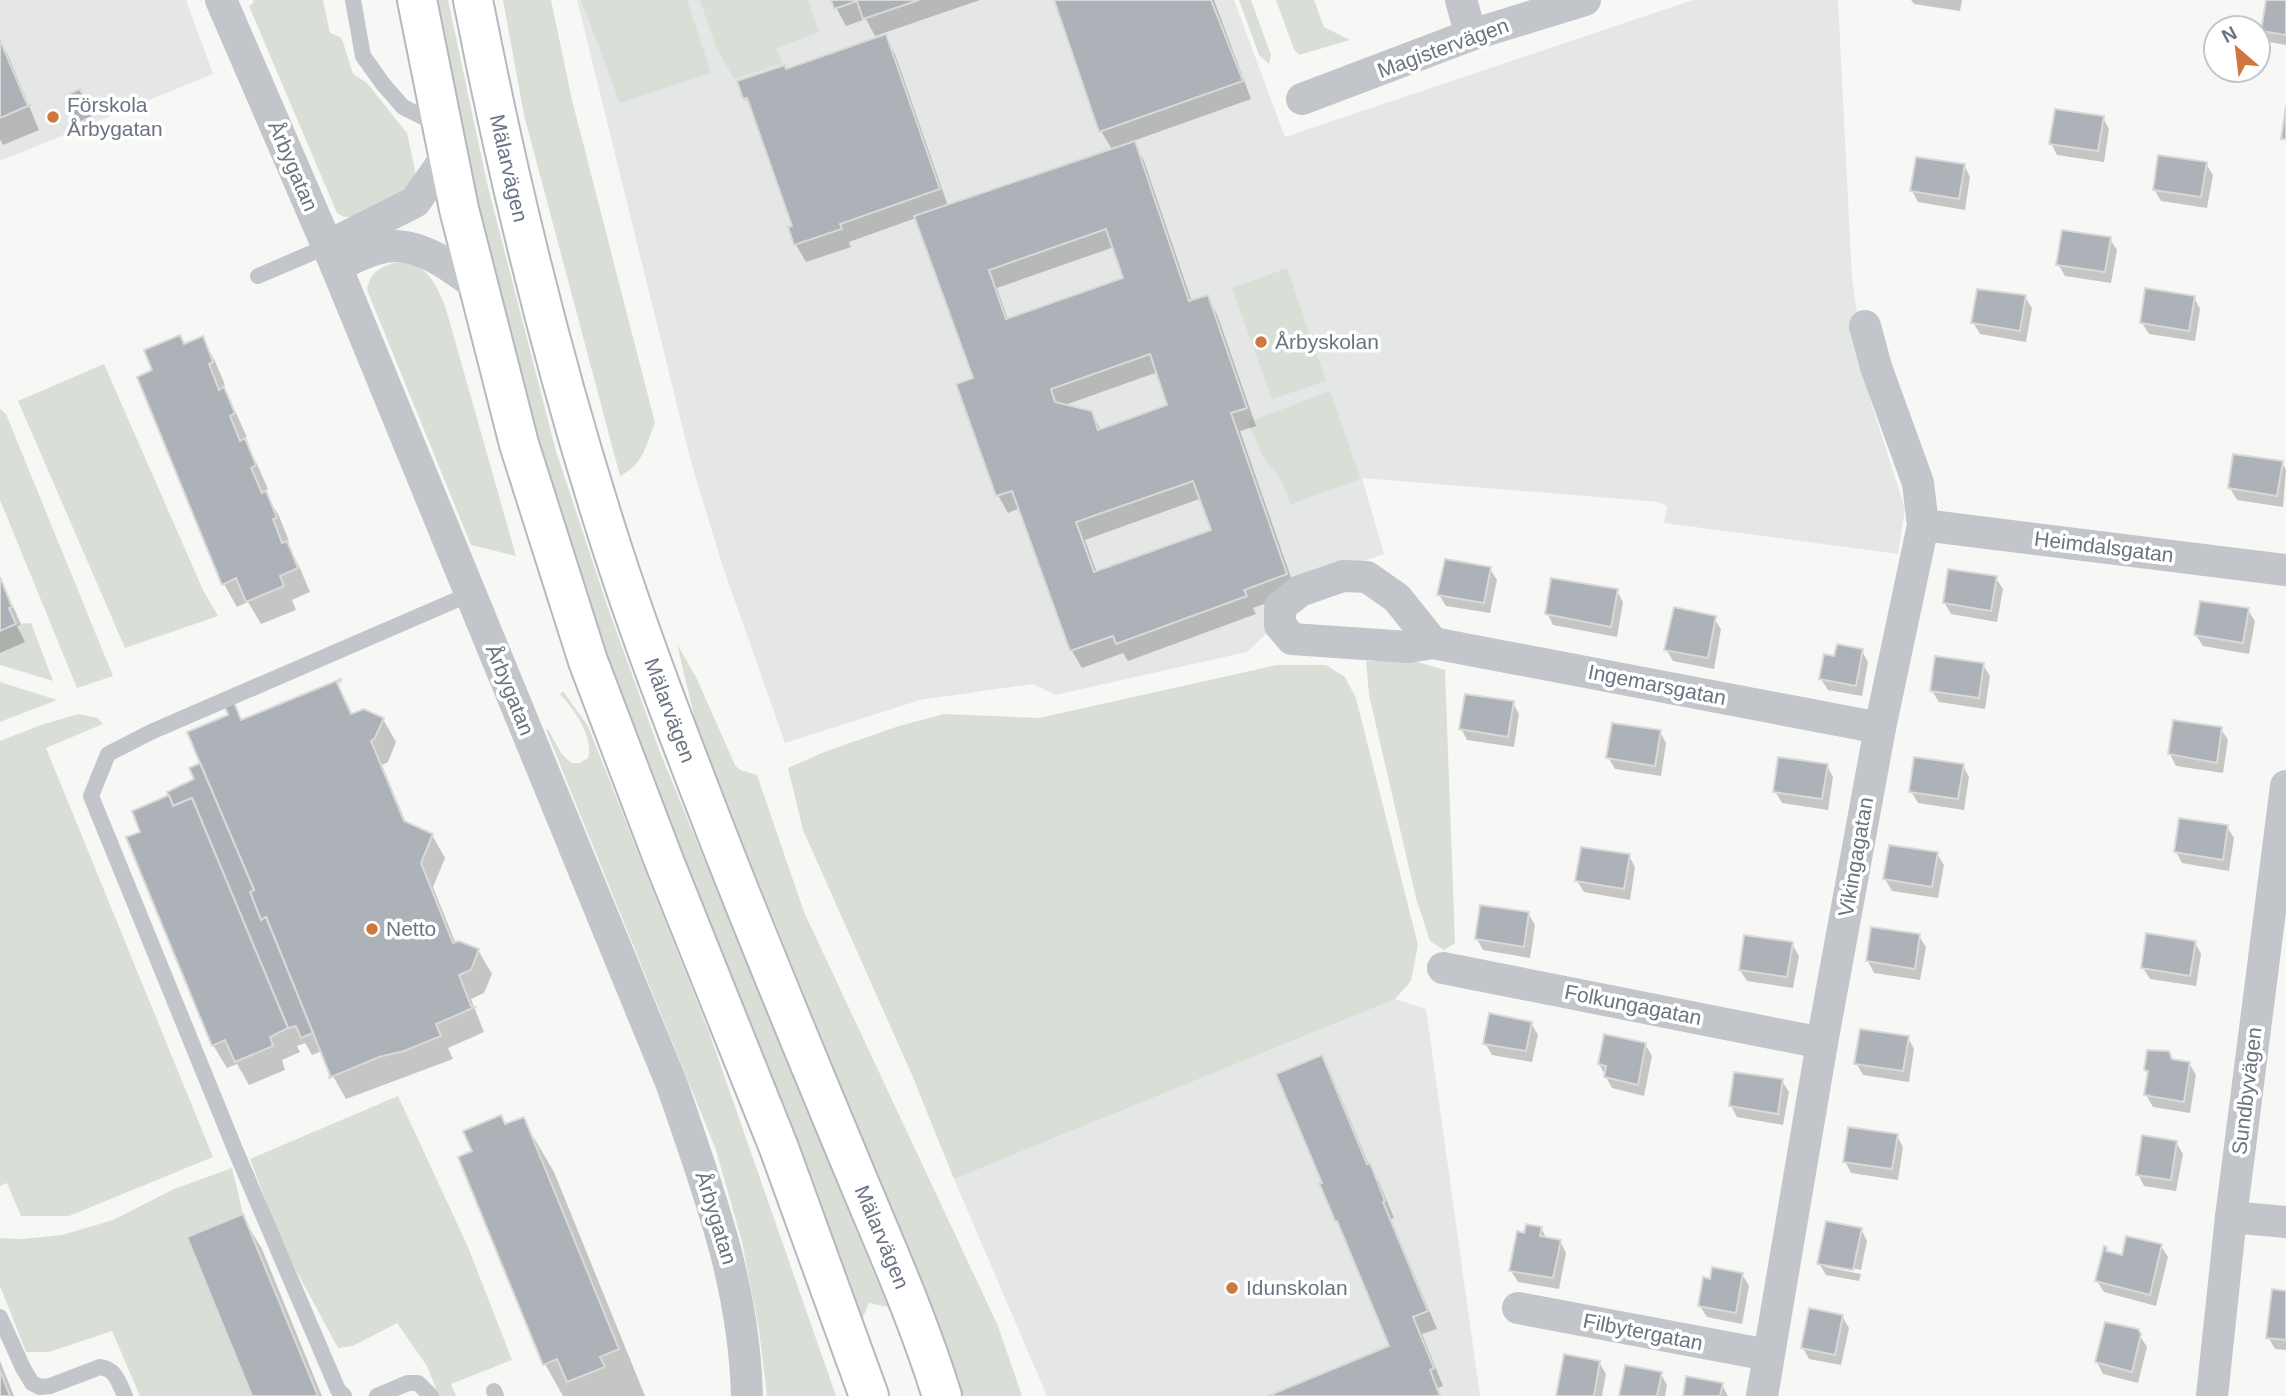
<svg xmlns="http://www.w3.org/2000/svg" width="2286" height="1396" viewBox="0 0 2286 1396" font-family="Arial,sans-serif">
<rect width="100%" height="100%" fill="#f7f8f6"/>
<g fill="#e5e7e6">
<polygon points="0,0 186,0 213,74 0,161"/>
<polygon points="577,0 1234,0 1285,137 1693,0 1838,0 1852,279 1871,402 1905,509 1898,554 1664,523 1667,506 1659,502 1362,478 1384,554 1300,583 1265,604 1271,629 1247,652 1055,695 1033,684 920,700 785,743 722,564 691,462"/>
<polygon points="1395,999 1426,1009 1480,1396 1047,1396 954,1179"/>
</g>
<g fill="#d9ded7">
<polygon points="253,0 323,0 330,33 340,37 343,42 353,74 367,83 407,133 416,175 413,187 355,217 344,217 337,213 249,6 254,2"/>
<polygon points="435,0 448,0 487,183 556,451 607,605 660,752 888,1307 869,1303 862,1320 781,1098 686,864 614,677 543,455 471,183"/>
<path d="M503 0H551L572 100 655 423C645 446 645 463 620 476L524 115Z"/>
<polygon points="581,0 687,0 711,73 620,103"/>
<polygon points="700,0 808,0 819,32 777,48 782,64 734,79 716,47"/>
<polygon points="1239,0 1251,0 1271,55 1269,64 1259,55"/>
<polygon points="1276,0 1314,0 1324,27 1350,40 1299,55 1294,49"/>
<path d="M398 262C427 261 437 286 446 309L516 556 471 545 367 290C369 273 382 265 398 262Z"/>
<polygon points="1287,268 1326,381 1272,399 1232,288"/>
<polygon points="104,364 203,590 218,616 125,648 18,401"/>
<polygon points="1330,391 1361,479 1291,504 1280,478 1263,457 1248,422"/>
<polygon points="0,409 6,414 113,676 77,688 0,500"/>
<polygon points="31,623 53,681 0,665 0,631 16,624"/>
<polygon points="677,644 696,677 735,765 740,770 757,775 804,912 998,1326 1022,1396 960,1396 931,1309 702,743 695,720"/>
<polygon points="1411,660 1445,670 1455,943 1444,950 1430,941 1416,898 1369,695 1366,661"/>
<polygon points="1277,665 1326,665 1345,677 1356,698 1418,945 1411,981 1395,999 954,1179 912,1075 803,830 788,768 824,752 899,726 944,714 1039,718"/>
<polygon points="0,682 57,700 0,722"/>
<path d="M563 691 588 726 709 1032 836 1396H767L759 1330 742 1242 716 1150 546 730 548 729 561 753 571 763H580L588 758C594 736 574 710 560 694Z"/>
<polygon points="78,714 98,718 103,724 46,748 213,1157 69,1216 21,1216 7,1183 0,1186 0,741 41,725"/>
<polygon points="398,1096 468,1247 512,1360 451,1384 456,1396 439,1396 427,1366 397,1323 353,1346 338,1348 283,1246 250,1159"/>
<polygon points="232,1168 243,1214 187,1237 252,1396 140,1396 112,1331 49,1352 26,1352 0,1286 0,1238 22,1239 62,1235 113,1220 174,1189"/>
</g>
<g fill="#0003" fill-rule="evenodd">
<polygon points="832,0 980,0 875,36 866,19 846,26"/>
<path d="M1056 0H1214L1251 99 1133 141 1144 161 1192 302 1207 297 1217 314 1256 426 1240 431 1296 592 1253 608 1256 614 1128 661 1123 653 1082 668 1072 651 1020 508 1008 513 998 495 975 379 916 218 849 242 851 247 806 262 796 245 791 228 794 227 755 116 745 98 786 71 885 37 895 54 948 206 1113 151 1101 131ZM1114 247 1125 279 1008 320 997 288ZM1158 372 1170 406 1101 430 1091 412 1062 406ZM1202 498 1213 531 1097 573 1085 540Z"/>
<polygon points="1911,0 1962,0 1960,11 1914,4"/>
<polygon points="2268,0 2286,1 2286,45 2269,42 2263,31"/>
<polygon points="0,41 8,55 39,130 3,145 0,139"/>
<polygon points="68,96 82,96 93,123 82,128"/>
<polygon points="2103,118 2109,129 2104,162 2057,155 2051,143"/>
<polygon points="2206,164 2213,175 2207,208 2161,201 2154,189"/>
<polygon points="1964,165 1970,177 1965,210 1918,202 1912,191"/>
<polygon points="2110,239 2117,250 2111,283 2065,276 2058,264"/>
<polygon points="2025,297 2032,308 2026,342 1980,334 1973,322"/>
<polygon points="2194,297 2200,309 2195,341 2149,334 2142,323"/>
<polygon points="202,338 215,361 225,385 222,387 236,413 247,437 243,439 257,464 268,489 264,491 279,516 289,541 286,542 299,566 310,592 292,600 296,610 261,624 248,602 237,607 224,584 154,371 184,346"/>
<polygon points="2282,463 2286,470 2283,507 2237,500 2230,488"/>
<polygon points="1490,569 1497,580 1490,613 1446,606 1439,595"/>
<polygon points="0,578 21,624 17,626 25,642 0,653"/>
<polygon points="1996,578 2003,589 1997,622 1951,614 1944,602"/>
<polygon points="1617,591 1623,602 1617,637 1553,625 1547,613"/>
<polygon points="2248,610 2255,621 2249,654 2203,646 2196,635"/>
<polygon points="1714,618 1721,629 1714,669 1673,661 1666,649"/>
<polygon points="1862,651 1868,662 1862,696 1828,690 1821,679 1836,658"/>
<polygon points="1983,665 1990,676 1985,709 1939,702 1932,691"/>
<polygon points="336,683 353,715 383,719 396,742 388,762 382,765 407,825 432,835 445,858 433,887 456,944 478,950 492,974 484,993 471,999 484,1032 448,1048 453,1059 346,1099 333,1076 322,1051 312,1055 305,1043 297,1046 300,1052 282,1060 285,1070 249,1085 237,1064 227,1068 213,1045 142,833 171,796 197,780 200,765 205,775 231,716 232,702 243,721"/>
<polygon points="1513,703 1519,714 1514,747 1467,740 1461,728"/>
<polygon points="2221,729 2228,740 2223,773 2176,766 2170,754"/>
<polygon points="1660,732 1666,743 1661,776 1615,769 1608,757"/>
<polygon points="1827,766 1833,777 1828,810 1782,803 1775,791"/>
<polygon points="1963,766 1969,777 1964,810 1918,803 1911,791"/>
<polygon points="2227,827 2234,838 2229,871 2182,863 2176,852"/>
<polygon points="1937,854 1944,865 1938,898 1892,891 1885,879"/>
<polygon points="1629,856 1635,867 1630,900 1584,892 1577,881"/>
<polygon points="1528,913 1535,925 1530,958 1483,950 1477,939"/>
<polygon points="1919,936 1926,947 1920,980 1874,973 1868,961"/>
<polygon points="2195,942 2201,954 2196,986 2150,979 2143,968"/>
<polygon points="1792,944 1799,956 1793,988 1747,981 1740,970"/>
<polygon points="1531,1023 1538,1035 1532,1062 1492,1055 1485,1043"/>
<polygon points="1908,1038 1914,1049 1909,1082 1863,1075 1856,1063"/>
<polygon points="1645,1044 1652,1056 1644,1096 1612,1088 1599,1064"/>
<polygon points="1321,1057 1331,1074 1369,1165 1379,1182 1394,1218 1391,1219 1437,1329 1422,1334 1443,1386 1438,1388 1441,1396 1272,1396 1391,1347 1346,1237 1336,1221 1324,1184"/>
<polygon points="2172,1061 2189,1063 2196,1075 2190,1113 2153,1107 2146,1095 2149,1076 2145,1070"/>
<polygon points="1782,1081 1789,1092 1783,1125 1737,1117 1731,1106"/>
<polygon points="523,1119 554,1172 645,1396 563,1396 545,1364 505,1126"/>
<polygon points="1897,1136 1903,1147 1898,1180 1851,1173 1845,1161"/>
<polygon points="2176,1142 2183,1154 2176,1191 2144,1186 2138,1174"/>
<polygon points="242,1216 262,1249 322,1396 254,1396"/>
<polygon points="1541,1228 1547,1239 1560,1241 1566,1253 1559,1289 1518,1282 1511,1271 1526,1235"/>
<polygon points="1861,1229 1867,1241 1861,1270 1825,1263 1825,1267 1861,1274 1859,1281 1826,1275 1819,1263"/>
<polygon points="2161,1246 2168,1257 2156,1306 2104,1292 2097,1281 2123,1257"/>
<polygon points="1742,1274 1749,1286 1742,1324 1707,1317 1700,1306 1712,1281"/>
<polygon points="2286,1292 2286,1350 2275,1349 2268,1337"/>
<polygon points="1842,1316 1849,1328 1841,1365 1809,1359 1803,1348"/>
<polygon points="2137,1331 2147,1347 2138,1383 2103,1374 2097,1362"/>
<polygon points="0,1361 14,1396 0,1396"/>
<polygon points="1599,1362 1606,1374 1602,1396 1558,1396"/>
<polygon points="1661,1374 1667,1385 1665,1396 1621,1396"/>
<polygon points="1722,1385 1728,1396 1684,1396"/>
</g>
<g fill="#adb1b8" stroke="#d9d9d8" stroke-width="2" fill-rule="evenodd">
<polygon points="831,0 919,0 863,19 857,1 834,9"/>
<polygon points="1054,0 1211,0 1243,81 1099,132"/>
<polygon points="2266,0 2286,0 2286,35 2261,31"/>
<polygon points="886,34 940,189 840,224 842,229 794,245 788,227 792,226 747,98 743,99 737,81 785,65 786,69"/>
<polygon points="0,40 27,104 30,105 0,118"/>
<polygon points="80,89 92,117 77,123 66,95"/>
<polygon points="2286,106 2286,139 2281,139"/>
<polygon points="2055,109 2104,116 2098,151 2049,144"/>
<path d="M1135 141 1189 301 1208 295 1247 408 1231 413 1287 574 1244 590 1247 596 1116 644 1113 636 1070 651 1012 491 996 496 956 384 973 378 914 216ZM1106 229 1123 278 1006 319 989 270ZM1150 354 1167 405 1098 430 1092 411 1055 402 1051 389ZM1193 481 1211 530 1094 572 1076 522Z"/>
<polygon points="2158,155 2207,162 2201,197 2153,190"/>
<polygon points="1916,157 1965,164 1959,199 1910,191"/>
<polygon points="2062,230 2111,237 2105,272 2056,265"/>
<polygon points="2145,288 2195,296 2189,331 2140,323"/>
<polygon points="1977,289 2026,295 2020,331 1971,323"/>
<polygon points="180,335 184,344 203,336 213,362 209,364 219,390 224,387 235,413 230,416 240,441 245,438 256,465 251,468 262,493 266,491 277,518 273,519 282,543 287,541 298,568 280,576 284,586 246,602 236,578 222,585 137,377 152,370 144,350"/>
<polygon points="2233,454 2283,461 2277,496 2228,488"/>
<polygon points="1445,559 1491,567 1484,603 1437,595"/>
<polygon points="1948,569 1997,576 1991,611 1943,603"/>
<polygon points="0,577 12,607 9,608 16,624 0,631"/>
<polygon points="1551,578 1618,589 1611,627 1545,614"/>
<polygon points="2200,601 2249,608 2243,643 2194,635"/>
<polygon points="1674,607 1716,616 1708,658 1664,650"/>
<polygon points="1837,644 1863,649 1856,686 1819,679 1824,654 1834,656"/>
<polygon points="1935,656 1984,663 1979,698 1930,691"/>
<polygon points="341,679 341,681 337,683 351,714 364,709 384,718 375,738 371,741 404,821 433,834 421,863 453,943 459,941 479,949 471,970 459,975 471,1006 475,1007 436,1024 441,1036 404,1051 379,1057 329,1078 330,1075 313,1033 266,917 261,920 250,892 254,890 187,732 228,715 224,704 233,700 241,720"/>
<polygon points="1465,694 1514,701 1508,737 1459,729"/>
<polygon points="2173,720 2222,727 2217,763 2168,754"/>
<polygon points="1612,723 1661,730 1655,766 1606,758"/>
<polygon points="1778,757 1828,764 1822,799 1773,792"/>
<polygon points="1914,757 1964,764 1958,799 1909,792"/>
<polygon points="200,763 254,890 250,892 261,920 266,917 313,1033 301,1038 296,1026 288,1028 192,798 173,806 167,792 194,779 189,768"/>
<polygon points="169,795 173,806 192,798 288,1028 270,1037 273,1046 235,1062 225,1040 212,1046 126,837 140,832 132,811"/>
<polygon points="2179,818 2228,825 2223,860 2174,852"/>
<polygon points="1889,845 1938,852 1932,887 1883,879"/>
<polygon points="1581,847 1630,854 1624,889 1575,881"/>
<polygon points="1480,905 1529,912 1524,947 1475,939"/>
<polygon points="1871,927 1920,934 1915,969 1866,961"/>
<polygon points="2146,933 2196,941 2190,976 2141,968"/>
<polygon points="1744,935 1793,942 1787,977 1739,970"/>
<polygon points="1489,1013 1532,1022 1526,1051 1483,1044"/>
<polygon points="1860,1029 1909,1036 1903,1071 1854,1064"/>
<polygon points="1604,1034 1646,1043 1638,1085 1604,1077 1606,1066 1598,1064"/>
<polygon points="2147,1050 2169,1051 2172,1059 2190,1062 2184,1102 2144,1095 2148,1071 2144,1070"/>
<polygon points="1322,1055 1367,1164 1370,1163 1385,1201 1383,1202 1428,1311 1413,1317 1434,1368 1430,1370 1440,1396 1268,1396 1389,1346 1337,1221 1335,1221 1319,1183 1322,1183 1276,1074"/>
<polygon points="1734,1072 1783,1079 1778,1114 1729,1106"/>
<polygon points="501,1115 505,1124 524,1117 619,1349 600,1357 605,1367 567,1382 557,1359 543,1365 458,1157 472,1151 463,1131"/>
<polygon points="1848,1127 1898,1134 1892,1169 1843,1162"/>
<polygon points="2142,1135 2177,1141 2171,1180 2136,1175"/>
<polygon points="243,1214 318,1396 252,1396 187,1237"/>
<polygon points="1826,1221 1862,1228 1853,1270 1817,1264"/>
<polygon points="1526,1224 1542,1227 1540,1236 1561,1240 1553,1278 1509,1271 1517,1231 1524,1233"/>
<polygon points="2126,1236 2162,1244 2150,1295 2095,1281 2104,1246 2107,1247 2106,1251 2122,1255"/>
<polygon points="1712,1267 1743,1273 1736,1313 1698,1306 1703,1277 1710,1279"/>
<polygon points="2272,1289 2286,1291 2286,1340 2266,1338"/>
<polygon points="1809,1308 1843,1315 1835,1355 1801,1348"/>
<polygon points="2105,1322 2138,1329 2141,1334 2132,1372 2095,1362"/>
<polygon points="1564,1354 1600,1361 1594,1396 1556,1396"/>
<polygon points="1625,1365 1662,1372 1657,1396 1619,1396"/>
<polygon points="0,1371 10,1396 0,1396"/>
<polygon points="1686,1376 1723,1383 1720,1396 1683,1396"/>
</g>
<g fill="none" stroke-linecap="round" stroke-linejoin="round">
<defs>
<g id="primary">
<polyline points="417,0 459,209 519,444 588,661 664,861 779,1148 869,1396"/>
<path id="s1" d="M473 0C510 189 556 377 616 560 644 645 676 728 708 811 754 931 804 1050 853 1168 884 1243 918 1318 942 1396"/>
</g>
</defs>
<use href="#primary" stroke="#b6b8bd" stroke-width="42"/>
<g stroke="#c2c5c9" stroke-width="16">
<polyline points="353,0 363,56 383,84 403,107 439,125"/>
<polyline points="258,276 328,246"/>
<path d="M0 1317 23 1368 32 1383 40 1387 50 1386 100 1367C116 1369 119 1383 125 1396"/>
<polyline points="494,1391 496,1396"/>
<polyline points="344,1396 338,1390 237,1154 91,796 108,754 151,732 470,594"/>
<polyline points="377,1396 408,1383 418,1383 431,1396"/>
</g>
<g stroke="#c2c5c9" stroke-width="32">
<path d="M221 0 336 266 672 1085C708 1190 744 1283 747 1396"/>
<polyline points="1461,0 1471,35"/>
<polyline points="1302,99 1471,35 1585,0"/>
<polyline points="328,246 415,202 448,155"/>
<path d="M336 266C355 258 377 245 398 246 429 248 455 270 479 287"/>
<polyline points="1923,525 2286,570"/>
<polyline points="1433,643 1397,598 1367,577 1343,576 1300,591 1280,607 1280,625 1292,639 1408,647 1433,643 1880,728"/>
<polyline points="1443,968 1822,1043"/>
<polyline points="2231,1217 2286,1222"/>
<polyline points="1518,1308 1768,1355"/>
<polyline points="1762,1396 1822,1043 1880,728 1923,525 1918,483 1876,367 1865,326"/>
<polyline points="2212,1396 2231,1217 2286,786"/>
</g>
<use href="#primary" stroke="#fff" stroke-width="38"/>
</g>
<g fill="#ce773f" stroke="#fff" stroke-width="2.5">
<circle cx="53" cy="117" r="7"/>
<circle cx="1261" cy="342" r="7"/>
<circle cx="372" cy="929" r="7"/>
<circle cx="1232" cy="1288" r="7"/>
</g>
<g text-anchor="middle" stroke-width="7" stroke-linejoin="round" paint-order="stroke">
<g font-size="21" fill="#6a7483" stroke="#fff">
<text transform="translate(1443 48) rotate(-20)" y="7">Magistervägen</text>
<text transform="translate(293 166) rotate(67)" y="7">Årbygatan</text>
<text dy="7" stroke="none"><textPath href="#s1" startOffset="172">Mälarvägen</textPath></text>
<text transform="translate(2104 547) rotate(7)" y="7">Heimdalsgatan</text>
<text transform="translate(1657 685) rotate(11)" y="7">Ingemarsgatan</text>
<text transform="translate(510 690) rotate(68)" y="7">Årbygatan</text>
<text dy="7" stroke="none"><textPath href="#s1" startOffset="738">Mälarvägen</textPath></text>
<text transform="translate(1856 857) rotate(-80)" y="7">Vikingagatan</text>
<text transform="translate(1633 1005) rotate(11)" y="7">Folkungagatan</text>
<text transform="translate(2247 1091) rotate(-83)" y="7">Sundbyvägen</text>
<text transform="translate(716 1218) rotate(73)" y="7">Årbygatan</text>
<text dy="7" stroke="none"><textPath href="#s1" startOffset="1306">Mälarvägen</textPath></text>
<text transform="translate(1643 1332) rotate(11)" y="7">Filbytergatan</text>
</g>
<g font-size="21" fill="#6a7483" stroke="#fff" text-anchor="start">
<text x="67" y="112">Förskola<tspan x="67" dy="24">Årbygatan</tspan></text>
<text x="1275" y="349">Årbyskolan</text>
<text x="386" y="936">Netto</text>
<text x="1246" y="1295">Idunskolan</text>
</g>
</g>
<g transform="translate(2237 49) rotate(332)"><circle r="33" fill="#ffffff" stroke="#c3c7cd" stroke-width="2"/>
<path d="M0-5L12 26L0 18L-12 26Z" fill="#ce773f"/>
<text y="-10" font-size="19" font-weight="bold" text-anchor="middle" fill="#6a7483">N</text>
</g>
</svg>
